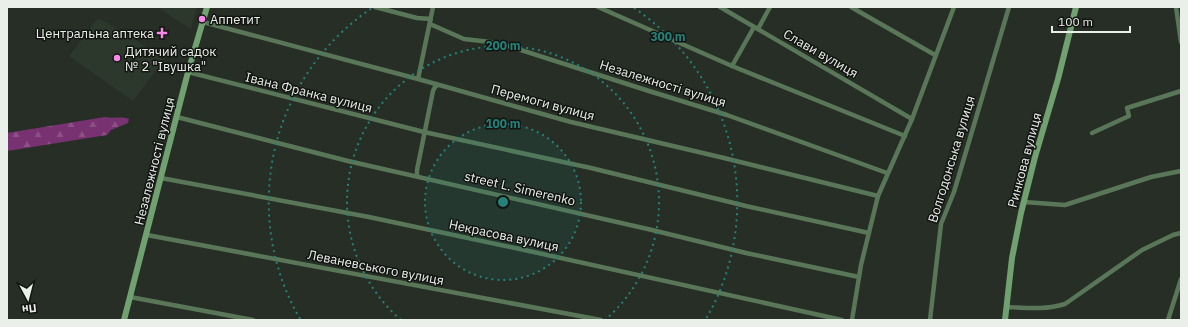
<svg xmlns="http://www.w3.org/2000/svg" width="1188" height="327" viewBox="0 0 1188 327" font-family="'IBM Plex Sans',sans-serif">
<defs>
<pattern id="forest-firs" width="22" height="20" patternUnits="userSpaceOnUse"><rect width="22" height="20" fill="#793271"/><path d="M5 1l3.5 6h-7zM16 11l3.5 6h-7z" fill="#8c5085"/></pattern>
</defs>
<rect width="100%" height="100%" fill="#262e26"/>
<g fill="#2c382b">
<polygon points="157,7 197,7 191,29"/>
<polygon points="98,18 132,37 164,60 133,101 69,56"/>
</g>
<path fill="url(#forest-firs)" d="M105 117C114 119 121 116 129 119L128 123 111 130 107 135 7 151V133Z"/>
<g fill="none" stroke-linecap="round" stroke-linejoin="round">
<g stroke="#597758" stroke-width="4.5">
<polyline points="375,7 417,18 431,19"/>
<polyline points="598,7 732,66 905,136"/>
<polyline points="720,7 912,119"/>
<polyline points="851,7 935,55"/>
<polyline points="1176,7 1181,42"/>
<polyline points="203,22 418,79 571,122 724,158 878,196"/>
<polyline points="430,24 464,39 499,43 649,91 727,115 887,173"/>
<polyline points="758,29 770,7"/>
<polyline points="732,66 754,27"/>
<polyline points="188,72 424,132 591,168 746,206 869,233"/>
<polyline points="418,79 433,7"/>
<polyline points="177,117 348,161 652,230 746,253 859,277"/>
<polyline points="1092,133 1129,116 1127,108 1181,91"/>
<polyline points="417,175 417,170 433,91 435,87 438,85"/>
<polyline points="161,178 369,217 529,251 842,320"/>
<polyline points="1024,202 1065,205 1151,177 1181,171"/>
<polyline points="147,235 601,320"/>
<polyline points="130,297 253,320"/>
<path d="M1007 307C1027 308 1046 310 1065 304L1142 250 1173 235 1181 233"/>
<polyline points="852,320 861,265 878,196 912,119 954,7"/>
<polyline points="930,320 941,224 954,192 1009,7"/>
<polyline points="1168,320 1181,279"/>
</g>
<g stroke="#71a171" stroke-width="6">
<polyline points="124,320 188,72 207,7"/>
<polyline points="1005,320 1012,258 1021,213 1035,157 1058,79 1076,7"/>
</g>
</g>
<circle cx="503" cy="202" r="78" fill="#25827a" fill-opacity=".12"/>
<g fill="none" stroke="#25827a" stroke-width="2" stroke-dasharray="2 4">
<circle cx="503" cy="202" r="78"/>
<path d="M401 320A156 156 0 1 1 605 320"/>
<path d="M300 319A234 234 0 0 1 372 8M634 8A234 234 0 0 1 706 319"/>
</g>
<g fill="#f888e9" stroke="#121511" stroke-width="1.5">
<circle cx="202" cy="19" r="4"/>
<path d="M160 27h4v4h4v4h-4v4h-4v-4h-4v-4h4z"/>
<circle cx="117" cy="58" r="4"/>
</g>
<g text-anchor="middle" stroke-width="3" stroke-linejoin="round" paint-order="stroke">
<g font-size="13" fill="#eaefea" stroke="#121511" text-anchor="start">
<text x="210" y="24">Аппетит</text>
<text x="154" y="38" text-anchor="end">Центральна аптека</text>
<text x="125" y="56">Дитячий садок<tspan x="125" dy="15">№ 2 "Івушка"</tspan></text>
</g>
<g font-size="13" fill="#eaefea" stroke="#121511">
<text transform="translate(821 53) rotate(30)" y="5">Слави вулиця</text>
<text transform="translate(663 83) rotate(17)" y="5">Незалежності вулиця</text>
<text transform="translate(309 92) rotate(14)" y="5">Івана Франка вулиця</text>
<text transform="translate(543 102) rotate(15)" y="5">Перемоги вулиця</text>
<text transform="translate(951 159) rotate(-73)" y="5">Волгодонська вулиця</text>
<text transform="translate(1024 160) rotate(-75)" y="5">Ринкова вулиця</text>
<text transform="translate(154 161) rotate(-76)" y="5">Незалежності вулиця</text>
<text transform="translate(520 188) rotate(13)" y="5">street L. Simerenko</text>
<text transform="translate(504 235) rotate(12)" y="5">Некрасова вулиця</text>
<text transform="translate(376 267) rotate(11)" y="5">Леваневського вулиця</text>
</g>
</g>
<circle cx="503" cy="202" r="6" fill="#25827a" stroke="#121511" stroke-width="2"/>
<g font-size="12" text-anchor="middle" font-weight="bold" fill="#25827a" stroke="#121511" stroke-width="3" stroke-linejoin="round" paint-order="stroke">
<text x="668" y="41">300 m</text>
<text x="503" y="50">200 m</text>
<text x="503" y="128">100 m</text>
</g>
<rect width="1188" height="327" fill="none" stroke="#eaefea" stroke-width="16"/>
<g transform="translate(28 299) rotate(173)" stroke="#121511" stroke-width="3" paint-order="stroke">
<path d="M0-3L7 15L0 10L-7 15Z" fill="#eaefea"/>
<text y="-6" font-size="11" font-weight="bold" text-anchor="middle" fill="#eaefea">Пн</text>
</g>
<path d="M1052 26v6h78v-6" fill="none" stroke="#eaefea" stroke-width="2"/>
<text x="1058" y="26" font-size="12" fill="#eaefea" stroke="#121511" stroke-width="3" paint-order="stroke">100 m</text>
</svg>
